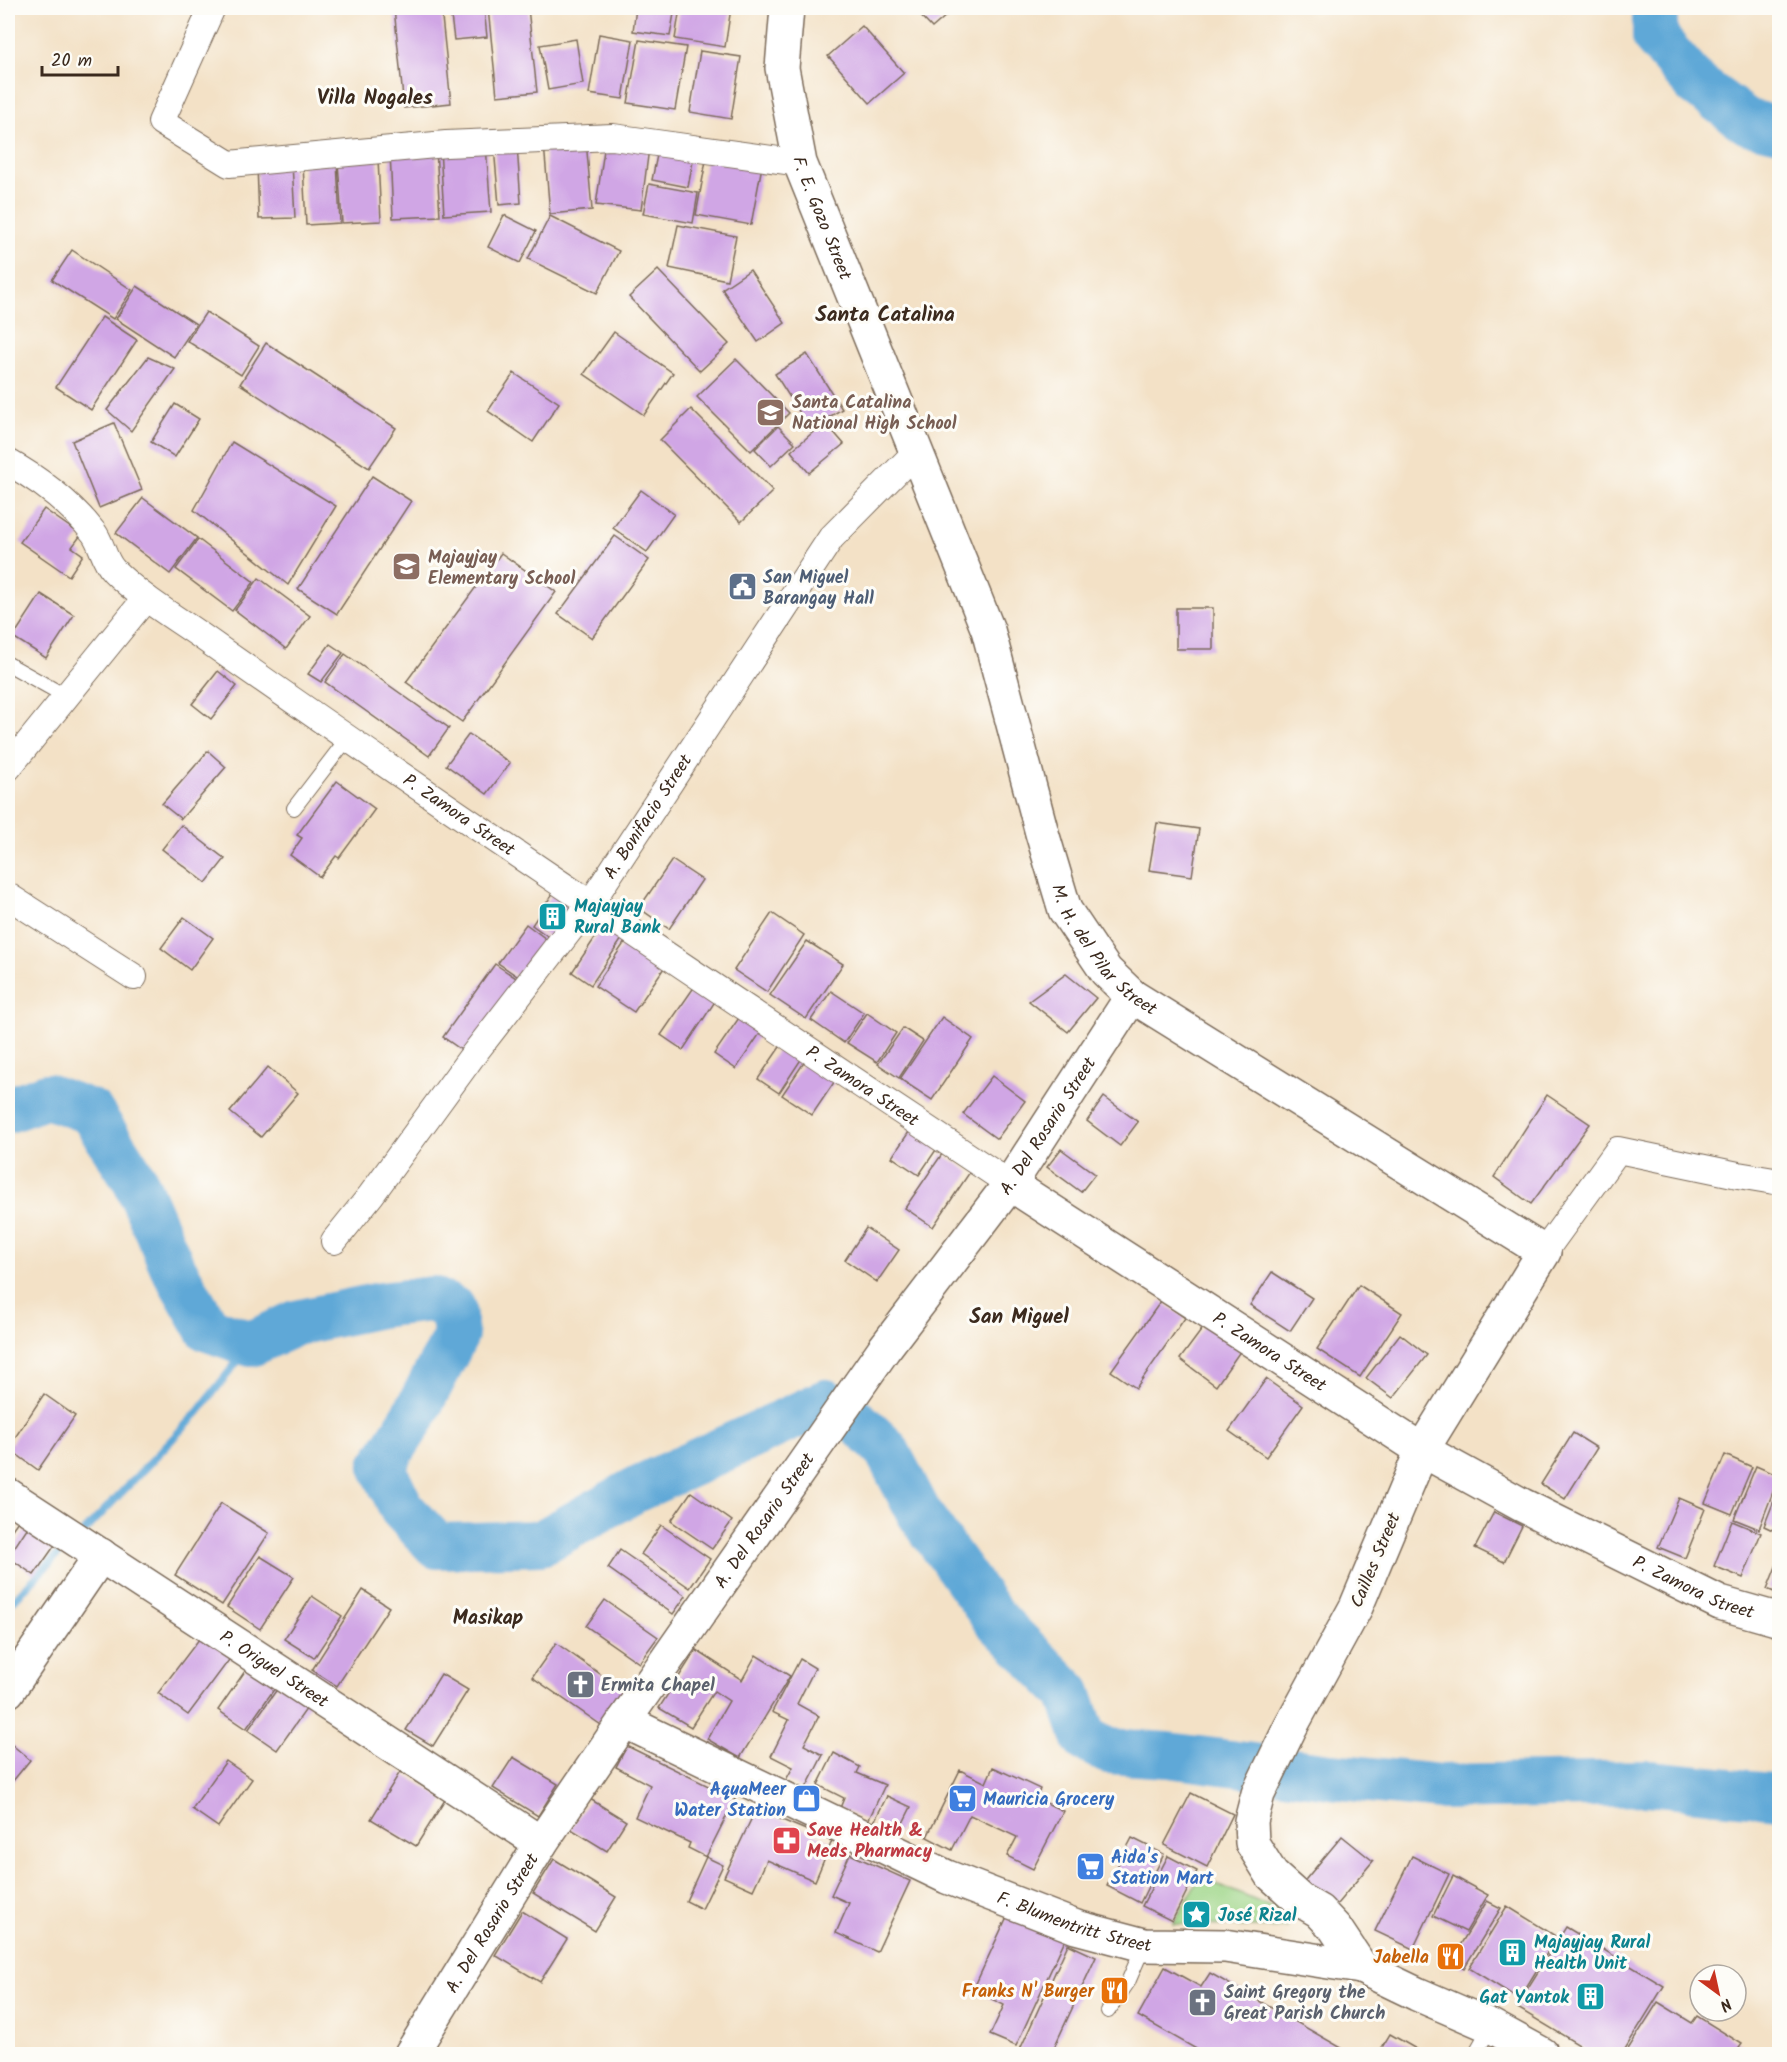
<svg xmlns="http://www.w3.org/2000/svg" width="1787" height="2062" viewBox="0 0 1787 2062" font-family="Kalam,sans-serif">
<rect width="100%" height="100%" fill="#fdfcf7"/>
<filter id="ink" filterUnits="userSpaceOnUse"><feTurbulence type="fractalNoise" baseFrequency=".0167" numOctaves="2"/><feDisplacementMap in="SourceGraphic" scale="12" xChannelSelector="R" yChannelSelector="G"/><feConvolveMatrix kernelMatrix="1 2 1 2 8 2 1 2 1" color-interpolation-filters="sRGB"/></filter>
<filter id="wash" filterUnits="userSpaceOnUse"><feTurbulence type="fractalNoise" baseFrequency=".008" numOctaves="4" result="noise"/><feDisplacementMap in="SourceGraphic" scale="24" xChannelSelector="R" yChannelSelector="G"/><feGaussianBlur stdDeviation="1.35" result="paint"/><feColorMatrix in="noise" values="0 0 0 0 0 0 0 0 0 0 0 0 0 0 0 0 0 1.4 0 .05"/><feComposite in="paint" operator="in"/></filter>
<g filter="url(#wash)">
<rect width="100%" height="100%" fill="#f3e1c6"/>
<polygon fill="#9dd587" stroke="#6c8052" stroke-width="1.5" points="1200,1877 1290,1915 1287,1928 1173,1924"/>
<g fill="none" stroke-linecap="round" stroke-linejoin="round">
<g stroke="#5fa8d7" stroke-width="8">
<polyline points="84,1532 197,1413 251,1344"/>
<polyline points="8,1606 61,1551"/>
</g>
<g stroke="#5fa8d7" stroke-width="46">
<polyline points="1655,8 1655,37 1696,84 1748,122 1780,129"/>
<polyline points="8,1110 47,1096 91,1112 135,1180 172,1266 208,1329 251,1344 296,1323 380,1305 432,1299 453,1309 456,1335 413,1418 382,1466 402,1509 437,1546 541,1543 637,1489 826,1402 854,1419 886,1449 919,1513 994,1618 1069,1693 1085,1739 1108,1751 1168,1755 1330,1776 1440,1787 1648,1783 1780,1796"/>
</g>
</g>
<g id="blocks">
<g fill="#d0a6e5">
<polygon points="394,8 441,8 451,103 404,108"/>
<polygon points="450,8 484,8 487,37 454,40"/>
<polygon points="488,8 528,8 537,92 497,96"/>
<polygon points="636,8 675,8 670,36 633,31"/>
<polygon points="680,8 731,8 725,47 675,39"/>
<polygon points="913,8 955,8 932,28"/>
<polygon points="862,26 904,73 870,103 828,56"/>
<polygon points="599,34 633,40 623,99 589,94"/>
<polygon points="576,39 583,84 548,90 540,45"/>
<polygon points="639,40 686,47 675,110 628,103"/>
<polygon points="700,51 741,57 731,119 690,112"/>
<polygon points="586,140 592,210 550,214 544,144"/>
<polygon points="605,143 649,148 641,210 596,205"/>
<polygon points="517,145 521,203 499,205 494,147"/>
<polygon points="659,145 695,151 688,187 652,180"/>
<polygon points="486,146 491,212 444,215 440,149"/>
<polygon points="436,149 440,216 393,218 390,152"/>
<polygon points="707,155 762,166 751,225 696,215"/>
<polygon points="378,159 381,221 342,223 338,161"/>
<polygon points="337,162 340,223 306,225 303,164"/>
<polygon points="292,163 295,218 259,219 257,165"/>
<polygon points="649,184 698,193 693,223 643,214"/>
<polygon points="504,215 536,231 520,263 488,247"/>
<polygon points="550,216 619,251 597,293 528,259"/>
<polygon points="678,225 736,236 727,280 669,268"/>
<polygon points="72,250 132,290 113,319 52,280"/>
<polygon points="658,270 729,344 700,371 629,297"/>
<polygon points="750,270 785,323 758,342 722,289"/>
<polygon points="137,286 196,324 174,357 116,319"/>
<polygon points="206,312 259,346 241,375 187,341"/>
<polygon points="102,317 137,340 91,410 56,387"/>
<polygon points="614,332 673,373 644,415 584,374"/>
<polygon points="266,343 396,428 369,468 240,384"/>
<polygon points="807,354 842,409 810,429 775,374"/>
<polygon points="148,357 175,369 131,431 107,410"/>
<polygon points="736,359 789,413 751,451 697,397"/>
<polygon points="514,373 559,403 533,442 488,411"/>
<polygon points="175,404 199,419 175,457 151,442"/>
<polygon points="691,409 773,491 741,522 660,440"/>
<polygon points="825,422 844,444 809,473 791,451"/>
<polygon points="114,423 142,490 99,508 72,441"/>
<polygon points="778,426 795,443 771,466 755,449"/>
<polygon points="232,442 336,506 288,585 194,510"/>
<polygon points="372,476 411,501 337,614 298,589"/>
<polygon points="641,490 674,514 647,552 613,528"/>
<polygon points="143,498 197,538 170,574 116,533"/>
<polygon points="44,509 81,535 72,547 83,555 69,576 20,542"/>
<polygon points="615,536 649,560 592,638 558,614"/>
<polygon points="198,539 254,582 232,611 176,569"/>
<polygon points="501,553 556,592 462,722 406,682"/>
<polygon points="259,578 310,616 286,649 235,610"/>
<polygon points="41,594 74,615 46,658 13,637"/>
<rect x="1176" y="608" width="37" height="41"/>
<polygon points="330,644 343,653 321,682 308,674"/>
<polygon points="345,654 449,728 429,756 325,682"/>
<polygon points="218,671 237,686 211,719 192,704"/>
<polygon points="469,734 510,763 487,794 446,765"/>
<polygon points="208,751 226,767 181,819 162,804"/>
<polygon points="337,781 375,809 339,858 336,856 320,877 290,855 302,838 297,835"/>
<polygon points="1157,823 1199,829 1192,876 1149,870"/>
<polygon points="181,825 225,859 206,883 162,849"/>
<polygon points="672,860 702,880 669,929 639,908"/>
<polygon points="553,893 575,908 553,940 532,925"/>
<polygon points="772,913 804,935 767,992 734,970"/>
<polygon points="184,917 213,938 190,970 161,948"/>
<polygon points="605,923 624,936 591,985 572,972"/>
<polygon points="526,924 550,942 523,980 498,963"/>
<polygon points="627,939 666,965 634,1012 595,986"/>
<polygon points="807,941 843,964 806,1019 770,995"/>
<polygon points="495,964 522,982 470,1056 443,1037"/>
<polygon points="1066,974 1096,998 1068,1032 1029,1001"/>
<polygon points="697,983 718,997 683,1050 661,1035"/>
<polygon points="831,991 864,1013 844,1043 811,1020"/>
<polygon points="867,1013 896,1033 877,1062 847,1043"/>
<polygon points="741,1015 763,1029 736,1069 714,1054"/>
<polygon points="942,1017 973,1039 932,1100 900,1079"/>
<polygon points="903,1028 923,1041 899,1078 878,1064"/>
<polygon points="784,1041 804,1055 779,1093 758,1079"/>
<polygon points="807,1058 837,1078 812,1115 782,1095"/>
<polygon points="268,1067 298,1093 261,1137 230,1112"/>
<polygon points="992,1076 1025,1101 997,1139 963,1114"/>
<polygon points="1547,1095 1590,1124 1531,1204 1494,1177"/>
<polygon points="1104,1097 1138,1122 1120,1146 1087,1121"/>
<polygon points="911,1129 938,1147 919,1175 892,1157"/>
<polygon points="1061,1149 1095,1174 1081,1192 1047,1167"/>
<polygon points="942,1154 970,1172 933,1227 905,1208"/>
<polygon points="866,1228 899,1250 877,1282 845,1260"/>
<polygon points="1272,1272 1312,1298 1290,1331 1250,1305"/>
<polygon points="1359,1285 1402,1313 1360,1377 1317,1349"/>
<polygon points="1161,1301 1185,1318 1136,1388 1111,1371"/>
<polygon points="1206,1324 1241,1350 1216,1386 1180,1359"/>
<polygon points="1400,1334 1427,1355 1393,1398 1366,1378"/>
<polygon points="1266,1379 1303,1405 1266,1457 1229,1431"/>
<polygon points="44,1394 75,1416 38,1470 8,1448"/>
<polygon points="1573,1433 1597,1448 1565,1499 1541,1484"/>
<polygon points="1725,1455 1752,1467 1732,1514 1705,1503"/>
<polygon points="1756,1466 1779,1476 1759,1529 1734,1519"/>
<polygon points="1779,1488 1779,1533 1764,1526"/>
<polygon points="691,1492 732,1521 712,1549 671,1521"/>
<polygon points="1679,1498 1705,1509 1685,1558 1658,1547"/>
<polygon points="8,1503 23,1514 8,1535"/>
<polygon points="221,1503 269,1533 222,1605 175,1575"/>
<polygon points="1494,1512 1522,1526 1504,1562 1475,1548"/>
<polygon points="33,1519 60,1538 34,1575 8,1557"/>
<polygon points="1732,1521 1761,1533 1743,1578 1714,1566"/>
<polygon points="661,1525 710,1559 690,1588 641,1554"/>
<polygon points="620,1550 686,1596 673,1614 608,1568"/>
<polygon points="260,1556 294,1577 260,1629 227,1607"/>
<polygon points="1779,1559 1779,1594 1767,1589"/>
<polygon points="363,1590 389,1607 337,1686 312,1670"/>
<polygon points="312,1596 342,1616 314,1658 284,1639"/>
<polygon points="605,1600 658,1637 639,1663 586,1626"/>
<polygon points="206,1630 235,1652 188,1715 158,1693"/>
<polygon points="556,1643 627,1693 604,1727 532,1677"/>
<polygon points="696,1650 742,1680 756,1655 790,1676 740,1758 707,1739 729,1701 714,1691 691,1727 659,1708"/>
<polygon points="800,1659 815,1668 797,1704 819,1716 804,1745 823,1755 805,1790 786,1780 793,1767 771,1756 789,1720 772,1712"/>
<polygon points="252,1661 280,1681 246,1729 218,1710"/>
<polygon points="441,1674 468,1690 433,1746 406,1730"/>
<polygon points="283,1681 312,1701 277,1750 248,1730"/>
<polygon points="10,1743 30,1760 8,1787 8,1745"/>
<polygon points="627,1746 735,1799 706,1857 688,1848 690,1843 635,1817 650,1785 616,1767"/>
<polygon points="834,1753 860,1767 857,1773 885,1785 868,1821 840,1808 844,1798 818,1785"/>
<polygon points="513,1757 558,1784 538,1816 493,1788"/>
<polygon points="226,1761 252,1779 218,1827 192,1809"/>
<polygon points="993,1767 1040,1789 1036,1798 1063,1811 1033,1869 1007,1856 1017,1837 970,1815 952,1850 927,1837 960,1770 986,1783"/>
<polygon points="400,1772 445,1800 416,1846 371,1819"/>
<polygon points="1191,1793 1233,1814 1207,1867 1164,1845"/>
<polygon points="887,1796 911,1807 898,1833 874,1822"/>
<polygon points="590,1799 626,1821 607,1851 571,1829"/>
<polygon points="756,1809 832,1841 815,1881 767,1860 753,1890 724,1877"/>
<polygon points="1342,1836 1373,1861 1332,1910 1301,1885"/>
<polygon points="1132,1838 1164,1854 1140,1903 1107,1886"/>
<polygon points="850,1854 910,1881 877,1952 836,1933 849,1903 831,1895"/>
<polygon points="1168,1856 1197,1871 1172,1921 1142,1906"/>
<polygon points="1412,1856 1449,1874 1413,1949 1375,1931"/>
<polygon points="706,1857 723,1865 702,1909 686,1901"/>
<polygon points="554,1859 616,1897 595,1931 533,1893"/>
<polygon points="1453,1876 1488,1895 1466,1932 1433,1916"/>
<polygon points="1487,1901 1501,1908 1464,1968 1451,1960"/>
<polygon points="1507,1906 1557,1937 1519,1999 1469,1968"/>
<polygon points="1011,1908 1067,1935 1016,2046 990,2035 1004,2005 973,1990"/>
<polygon points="522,1911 567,1939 540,1982 495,1955"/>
<polygon points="1566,1927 1664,1986 1622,2054 1594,2054 1516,2007"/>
<polygon points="1068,1944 1096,1957 1051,2054 1018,2054"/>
<polygon points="1165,1967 1201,1987 1210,1973 1352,2054 1205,2054 1138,2016"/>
<polygon points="1658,2002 1692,2023 1697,2016 1742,2044 1735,2054 1625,2054"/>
<polygon points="1390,2034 1425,2054 1378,2054"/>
</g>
</g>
</g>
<g filter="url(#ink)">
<use href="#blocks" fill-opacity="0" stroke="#7b6a59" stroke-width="1.5"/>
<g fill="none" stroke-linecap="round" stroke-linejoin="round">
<defs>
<g id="lane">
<polyline points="8,664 67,697"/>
<polyline points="294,808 347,739"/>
<polyline points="1108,2011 1128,1982 1144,1945"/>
<polyline points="1475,2054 1491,2026"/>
</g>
<g id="street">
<polyline points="212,8 161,122 229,164 446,144 613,137 800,163"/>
<path id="s1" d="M8 462C40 480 71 503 94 533 102 544 104 561 114 571 140 597 174 617 204 638 469 825 740 1004 1010 1184"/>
<polyline points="8,768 146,598"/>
<polyline points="8,896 134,977"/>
<path id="s2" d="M334 1241 371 1195 470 1059 590 904 831 538 917 451"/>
<polyline points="1544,1252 1618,1150 1738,1175 1780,1182"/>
</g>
<g id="secondary">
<path id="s3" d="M787 8 782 68 800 163 988 630 1042 833 1065 910 1106 971 1132 996 1544 1252 1422 1450 1356 1607 1290 1728 1258 1794 1251 1821 1252 1843 1272 1875 1300 1900 1319 1911 1335 1928 1361 1967"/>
<path id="s4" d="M1010 1184 1422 1450 1522 1505 1720 1603 1780 1620"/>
<path id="s5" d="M8 1495 541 1843"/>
<polyline points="8,1691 101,1555"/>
<path id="s6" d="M624 1721 947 1877 1076 1927 1144 1945 1225 1946 1361 1967 1417 1994 1491 2026 1542 2054"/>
<path id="s7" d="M411 2054 541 1843 624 1721 884 1349 1010 1184 1132 996"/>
</g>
</defs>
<use href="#lane" stroke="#7b6a59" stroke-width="16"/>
<use href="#street" stroke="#7b6a59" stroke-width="28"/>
<use href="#secondary" stroke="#7b6a59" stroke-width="36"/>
<use href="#lane" stroke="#fff" stroke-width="14"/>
<use href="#street" stroke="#fff" stroke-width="26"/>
<use href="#secondary" stroke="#fff" stroke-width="33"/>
</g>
</g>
<defs>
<symbol id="school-square" viewBox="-11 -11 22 22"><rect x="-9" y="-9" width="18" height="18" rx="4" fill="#8d6e63" stroke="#fdfcf7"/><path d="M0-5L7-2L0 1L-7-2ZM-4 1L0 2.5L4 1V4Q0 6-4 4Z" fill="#fff"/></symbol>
<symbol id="civic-square" viewBox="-11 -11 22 22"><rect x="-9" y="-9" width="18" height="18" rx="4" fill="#5c6f8a" stroke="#fdfcf7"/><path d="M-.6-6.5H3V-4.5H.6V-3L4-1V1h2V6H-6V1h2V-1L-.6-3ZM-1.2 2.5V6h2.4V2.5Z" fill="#fff"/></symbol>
<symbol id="building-square" viewBox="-11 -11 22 22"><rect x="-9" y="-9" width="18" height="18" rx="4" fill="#0f9aa8" stroke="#fdfcf7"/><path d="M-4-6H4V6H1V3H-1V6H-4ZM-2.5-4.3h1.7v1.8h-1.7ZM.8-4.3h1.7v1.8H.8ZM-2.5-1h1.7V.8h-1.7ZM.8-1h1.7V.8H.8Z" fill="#fff"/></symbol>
<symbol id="church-square" viewBox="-11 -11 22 22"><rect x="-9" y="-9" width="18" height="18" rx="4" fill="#6b7280" stroke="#fdfcf7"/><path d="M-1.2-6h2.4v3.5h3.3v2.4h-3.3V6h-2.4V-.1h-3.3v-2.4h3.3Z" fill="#fff"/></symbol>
<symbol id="shop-square" viewBox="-11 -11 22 22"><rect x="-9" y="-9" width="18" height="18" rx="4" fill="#3f7fe0" stroke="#fdfcf7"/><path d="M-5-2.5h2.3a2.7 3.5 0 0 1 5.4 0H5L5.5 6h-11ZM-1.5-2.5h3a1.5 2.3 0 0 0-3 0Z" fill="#fff"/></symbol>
<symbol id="supermarket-square" viewBox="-11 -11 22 22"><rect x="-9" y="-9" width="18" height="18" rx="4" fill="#3f7fe0" stroke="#fdfcf7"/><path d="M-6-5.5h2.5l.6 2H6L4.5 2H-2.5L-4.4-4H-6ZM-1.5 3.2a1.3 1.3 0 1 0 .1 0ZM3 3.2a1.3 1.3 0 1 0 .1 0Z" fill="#fff"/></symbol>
<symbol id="pharmacy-square" viewBox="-11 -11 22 22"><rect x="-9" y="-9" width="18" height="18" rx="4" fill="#e0444e" stroke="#fdfcf7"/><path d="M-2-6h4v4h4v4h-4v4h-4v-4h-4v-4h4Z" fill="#fff"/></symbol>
<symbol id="sight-square" viewBox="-11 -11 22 22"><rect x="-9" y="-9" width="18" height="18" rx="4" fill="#0f9aa8" stroke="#fdfcf7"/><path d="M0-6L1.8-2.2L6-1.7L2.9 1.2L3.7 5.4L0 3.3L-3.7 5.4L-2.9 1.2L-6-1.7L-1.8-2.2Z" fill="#fff"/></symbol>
<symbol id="restaurant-square" viewBox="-11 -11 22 22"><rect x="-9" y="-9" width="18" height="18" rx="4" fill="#e8710a" stroke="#fdfcf7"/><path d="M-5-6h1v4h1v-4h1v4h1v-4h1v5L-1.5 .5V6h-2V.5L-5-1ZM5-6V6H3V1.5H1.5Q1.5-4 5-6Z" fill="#fff"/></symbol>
</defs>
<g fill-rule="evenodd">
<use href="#school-square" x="754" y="396" width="33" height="33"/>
<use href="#school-square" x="390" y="550" width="33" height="33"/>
<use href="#civic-square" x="726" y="570" width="33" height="33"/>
<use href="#building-square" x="536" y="900" width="33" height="33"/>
<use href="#church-square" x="564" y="1668" width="33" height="33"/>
<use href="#shop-square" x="790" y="1782" width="33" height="33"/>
<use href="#supermarket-square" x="946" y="1782" width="33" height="33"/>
<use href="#pharmacy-square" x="770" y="1824" width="33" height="33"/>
<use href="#supermarket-square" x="1074" y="1850" width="33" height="33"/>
<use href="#sight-square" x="1180" y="1898" width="33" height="33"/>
<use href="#building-square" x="1496" y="1936" width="33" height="33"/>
<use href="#restaurant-square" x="1434" y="1940" width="33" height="33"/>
<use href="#restaurant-square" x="1098" y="1974" width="33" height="33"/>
<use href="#building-square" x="1574" y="1980" width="33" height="33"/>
<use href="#church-square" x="1186" y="1986" width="33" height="33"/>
</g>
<g text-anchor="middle" stroke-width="6" stroke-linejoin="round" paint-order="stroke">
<g font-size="18" fill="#3b2a1e" stroke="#fdfcf7">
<text dy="6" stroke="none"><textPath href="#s3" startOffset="216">F. E. Gozo Street</textPath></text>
<text dy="6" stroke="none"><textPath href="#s1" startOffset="578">P. Zamora Street</textPath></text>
<text dy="6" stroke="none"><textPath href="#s2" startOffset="528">A. Bonifacio Street</textPath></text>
<text dy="6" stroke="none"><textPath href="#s3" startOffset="1006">M. H. del Pilar Street</textPath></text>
<text dy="6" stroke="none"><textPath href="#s1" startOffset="1064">P. Zamora Street</textPath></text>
<text dy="6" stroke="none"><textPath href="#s7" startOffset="1126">A. Del Rosario Street</textPath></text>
<text dy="6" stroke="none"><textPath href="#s4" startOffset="309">P. Zamora Street</textPath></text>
<text dy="6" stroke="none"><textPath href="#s7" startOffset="640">A. Del Rosario Street</textPath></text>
<text transform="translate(1375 1560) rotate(-67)" y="6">Cailles Street</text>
<text dy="6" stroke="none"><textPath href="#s4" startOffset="795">P. Zamora Street</textPath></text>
<text dy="6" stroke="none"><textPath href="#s5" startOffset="318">P. Origuel Street</textPath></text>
<text dy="6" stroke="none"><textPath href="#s6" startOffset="494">F. Blumentritt Street</textPath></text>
<text dy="6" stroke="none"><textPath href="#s7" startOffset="154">A. Del Rosario Street</textPath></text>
</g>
<g font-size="18" font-weight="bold" fill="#785e54" stroke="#fdfcf7" text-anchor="start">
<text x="792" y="408">Santa Catalina<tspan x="792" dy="21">National High School</tspan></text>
<text x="428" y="563">Majayjay<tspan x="428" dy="21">Elementary School</tspan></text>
</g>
<g font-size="18" font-weight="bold" fill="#4e5e75" stroke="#fdfcf7" text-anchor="start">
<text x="763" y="583">San Miguel<tspan x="763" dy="21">Barangay Hall</tspan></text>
</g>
<g font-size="18" font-weight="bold" fill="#0d838f" stroke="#fdfcf7" text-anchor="start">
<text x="574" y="912">Majayjay<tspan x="574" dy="21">Rural Bank</tspan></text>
<text x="1218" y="1921">José Rizal</text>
<text x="1534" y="1948">Majayjay Rural<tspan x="1534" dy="21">Health Unit</tspan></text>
<text x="1569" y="2003" text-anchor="end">Gat Yantok</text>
</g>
<g font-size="18" font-weight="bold" fill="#5b616d" stroke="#fdfcf7" text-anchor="start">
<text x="601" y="1691">Ermita Chapel</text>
<text x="1224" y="1998">Saint Gregory the<tspan x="1224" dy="21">Great Parish Church</tspan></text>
</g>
<g font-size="18" font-weight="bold" fill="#366cbe" stroke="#fdfcf7" text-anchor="start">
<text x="786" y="1795" text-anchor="end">AquaMeer<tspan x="786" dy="21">Water Station</tspan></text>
<text x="983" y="1805">Mauricia Grocery</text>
<text x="1111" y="1863">Aida's<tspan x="1111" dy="21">Station Mart</tspan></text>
</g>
<g font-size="18" font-weight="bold" fill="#be3a42" stroke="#fdfcf7" text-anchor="start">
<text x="807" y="1836">Save Health &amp;<tspan x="807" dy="21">Meds Pharmacy</tspan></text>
</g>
<g font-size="18" font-weight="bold" fill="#c56008" stroke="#fdfcf7" text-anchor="end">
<text x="1429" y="1963">Jabella</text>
<text x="1094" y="1997">Franks N' Burger</text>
</g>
<g font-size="20" font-weight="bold" fill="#3b2a1e" stroke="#fdfcf7">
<text x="488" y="1624">Masikap</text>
</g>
<g font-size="21" font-weight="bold" fill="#3b2a1e" stroke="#fdfcf7">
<text x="375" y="104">Villa Nogales</text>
<text x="885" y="321">Santa Catalina</text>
<text x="1019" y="1323">San Miguel</text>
</g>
</g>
<rect width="1787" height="2062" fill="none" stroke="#fdfcf7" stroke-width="30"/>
<g transform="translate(1718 1993) rotate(147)"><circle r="28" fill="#fdfcf7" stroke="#afa8a0" stroke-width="1.5"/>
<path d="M0-4.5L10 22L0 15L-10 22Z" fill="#c8321e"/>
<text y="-9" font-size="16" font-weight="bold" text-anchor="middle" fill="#3b2a1e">N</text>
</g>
<path d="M42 66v9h76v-9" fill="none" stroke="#3b2a1e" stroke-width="3"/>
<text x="51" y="66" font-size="18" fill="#3b2a1e" stroke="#fdfcf7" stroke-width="4.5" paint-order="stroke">20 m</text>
</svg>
